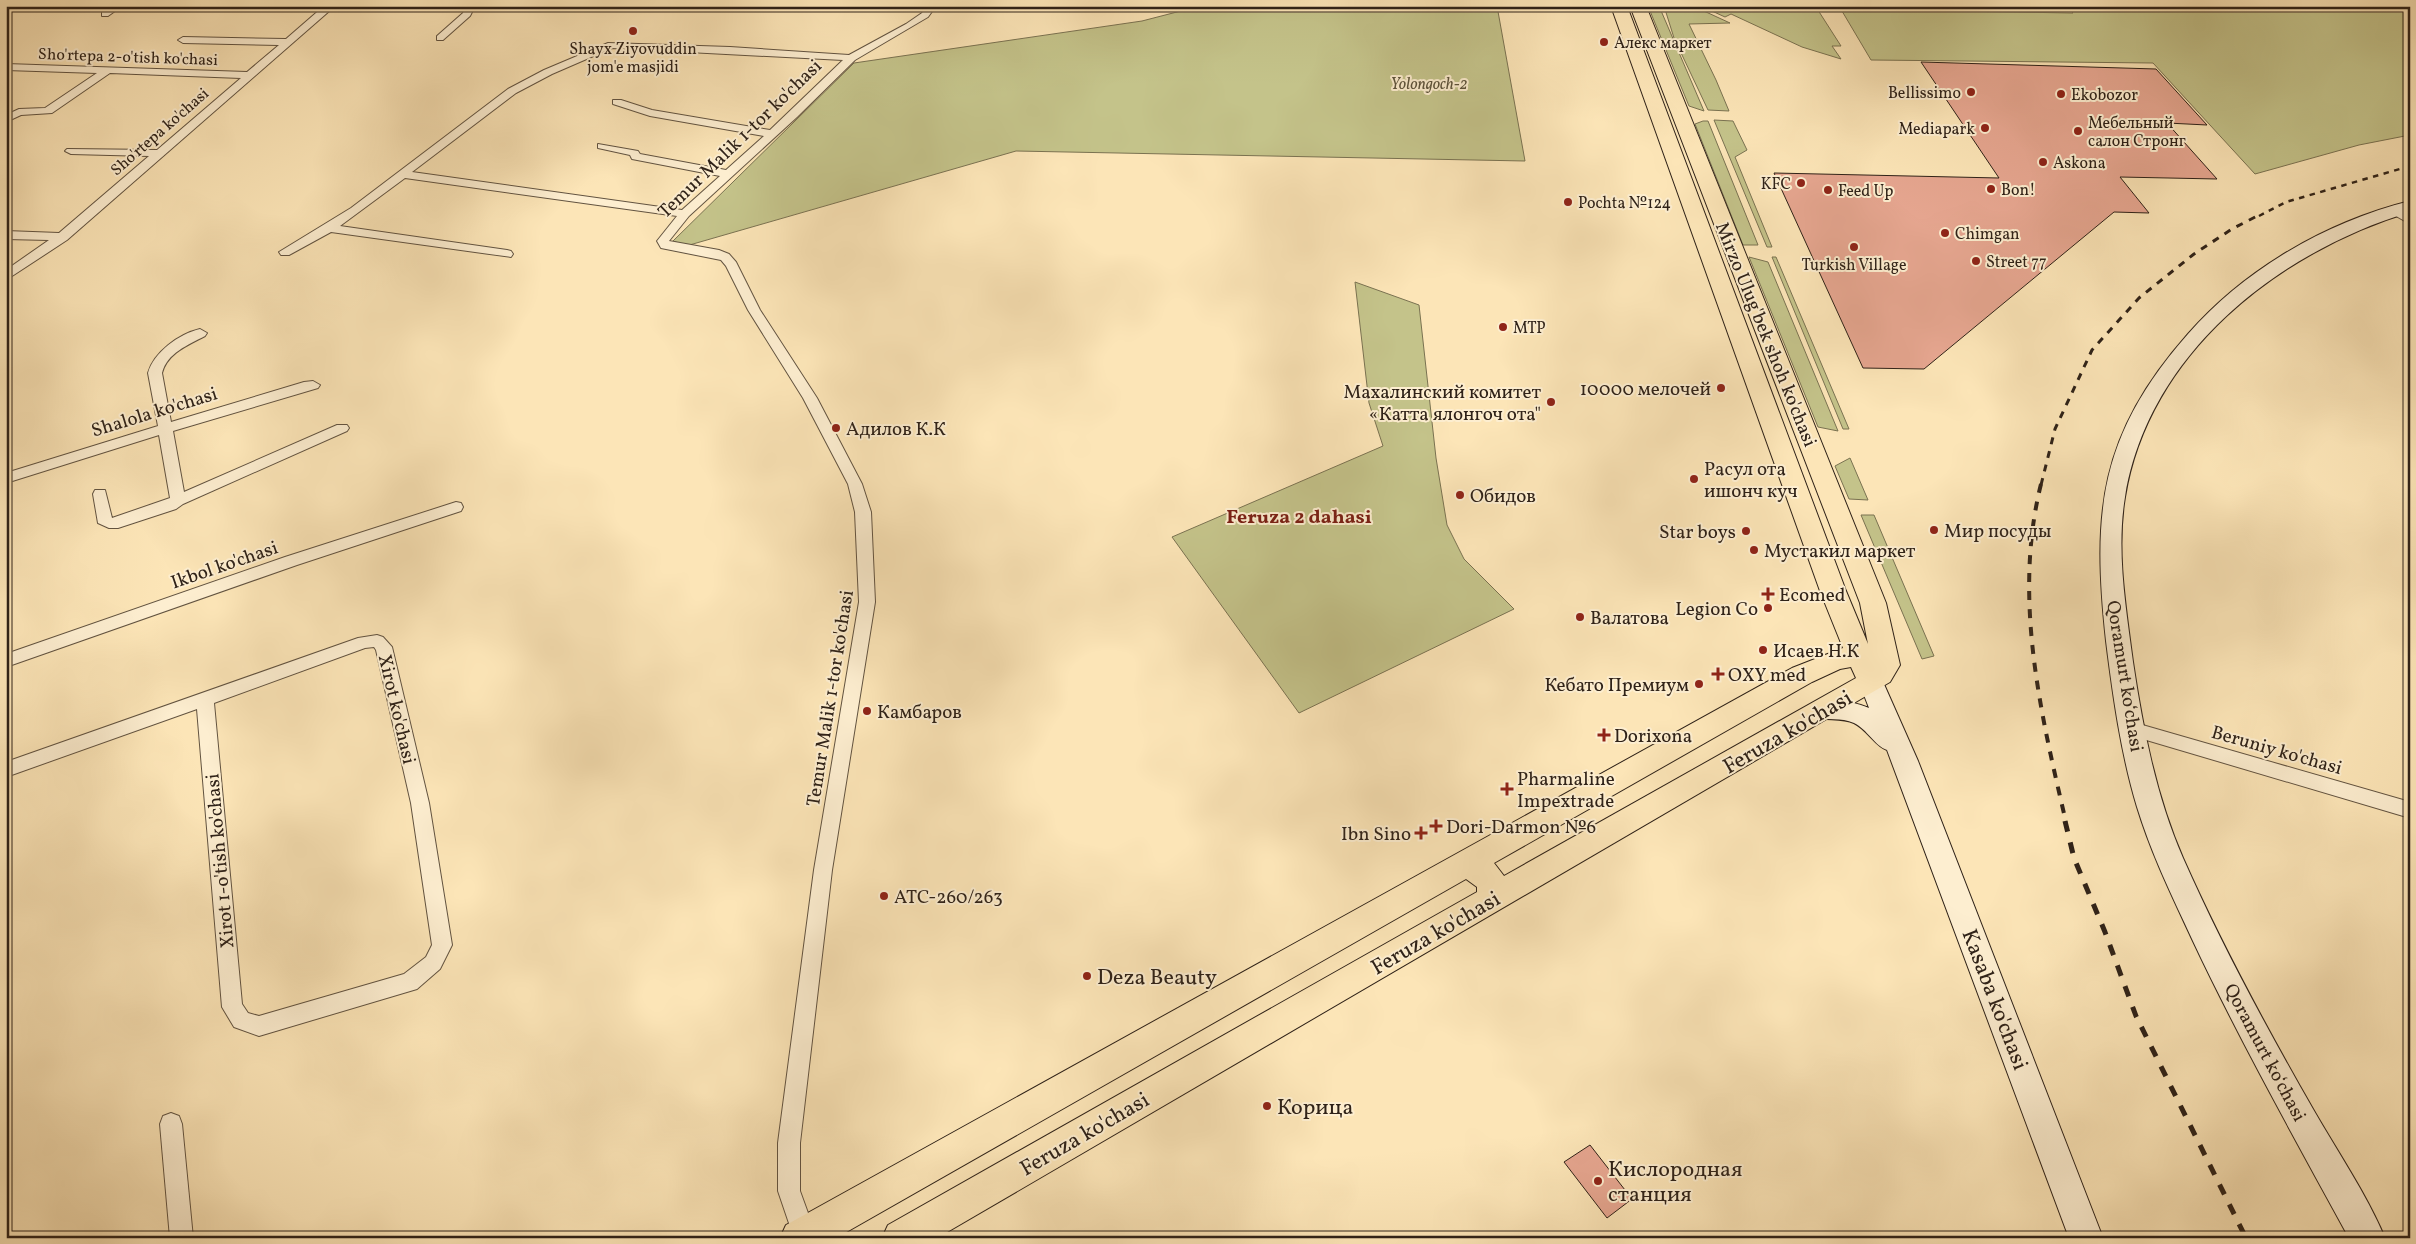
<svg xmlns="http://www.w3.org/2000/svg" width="2416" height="1244" viewBox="0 0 2416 1244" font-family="Vollkorn,serif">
<rect width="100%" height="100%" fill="#fce5b7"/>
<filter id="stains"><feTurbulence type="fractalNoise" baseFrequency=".004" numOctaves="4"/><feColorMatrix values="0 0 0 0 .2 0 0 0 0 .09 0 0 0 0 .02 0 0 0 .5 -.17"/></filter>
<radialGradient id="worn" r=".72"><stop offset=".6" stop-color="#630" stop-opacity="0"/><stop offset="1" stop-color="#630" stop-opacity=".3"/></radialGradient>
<g fill="#c4c38a" stroke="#7a7251">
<polygon points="1200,6 1497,6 1525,161 1016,151 686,246 673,241 854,63 1142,21"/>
<polygon points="1648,6 1659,6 1704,111 1689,106"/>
<polygon points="1664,6 1693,6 1730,23 1689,24 1716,80 1729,111 1708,110 1674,38"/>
<polygon points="1701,6 1816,7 1841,46 1832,46 1841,59 1802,47 1731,14 1725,17"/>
<polygon points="1839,6 1949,6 1954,11 2073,13 2067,6 2410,8 2410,135 2359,145 2255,174 2153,63 1871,60"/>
<polygon points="1714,120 1733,121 1747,150 1735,157 1772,247 1767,247"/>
<polygon points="1703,121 1708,121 1758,245 1743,245 1695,124"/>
<polygon points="1749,257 1768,262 1838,431 1818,427"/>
<polygon points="1772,257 1776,257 1849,429 1843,429"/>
<polygon points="1355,282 1419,305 1436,458 1447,525 1464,559 1514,609 1299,713 1172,537 1383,446 1369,403"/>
<polygon points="1850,458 1868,500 1849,499 1835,466"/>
<polygon points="1861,515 1874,515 1934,656 1922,659"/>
</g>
<g fill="#e6a690" stroke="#2f2218">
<polygon points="1921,62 2156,69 2207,125 2167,123 2217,179 2120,177 2149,213 2114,212 1924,369 1863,368 1774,173 1999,178"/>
<polygon points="1590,1145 1632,1199 1607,1218 1564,1162"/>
</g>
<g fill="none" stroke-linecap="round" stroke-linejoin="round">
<defs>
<g id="street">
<polygon points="110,6 122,6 108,16 102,16 102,12"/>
<polygon points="324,6 335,6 67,240 6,280 6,270 49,240 6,239 6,231 59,233 149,156 71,154 65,151 67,149 157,150 241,78 110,73 52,113 21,115 6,122 6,115 19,109 45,108 97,73 6,70 6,64 247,72 279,45 183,43 178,40 183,37 286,39"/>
<polygon points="465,6 475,6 470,16 443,40 437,40 437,36 463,13"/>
<path d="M926 6H936L928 17 855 60 797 117 689 216 669 241 719 250 729 254 736 262 760 310 817 398 862 484 871 512 875 602 832 870 800 1143V1191L816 1235 814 1238H794L778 1191V1143L814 870 859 602 855 512 848 484 803 398 748 310 726 266 721 260 661 248 657 241 677 216 405 178 340 226 507 250 511 251 513 254 511 257 331 232 289 255H281L279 252 351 208 508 89 544 70 608 43 730 47 849 55 906 24 922 13ZM612 48 843 60 770 130 652 110 621 100H613V104L650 116 764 136 726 170 640 154 638 151 598 144V148L630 155 632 159 720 176 682 210 412 172 516 93 552 74Z"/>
<polygon points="2393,206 2410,216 2410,224 2389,212 2387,210"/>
<path d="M200 329 207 333 205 336C188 345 167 353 162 373L171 422 304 382 313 381 320 385 318 388 173 431 184 492 337 425H347L349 428 347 431 183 504 176 509 118 528H109L98 523 93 494 95 490H105L112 518 170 498 159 435 6 483V473L158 426 148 373C154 352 179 334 200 329Z"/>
<polygon points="456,502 461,503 463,507 461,511 297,565 6,667 6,654 285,557"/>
<path d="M377 635 383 637 392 647 429 803 452 945 440 969 417 989 259 1036 234 1027 222 1007 197 709 6 777V762L358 638ZM374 647 376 650 411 803 432 945 426 957 404 974 259 1016 248 1013 242 1004 214 703 365 648Z"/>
<polygon points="2132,722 2410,802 2410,818 2126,734 2123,729 2126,724"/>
<polygon points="171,1113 179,1116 182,1124 193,1238 170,1238 160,1124 163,1116"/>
</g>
<g id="secondary">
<path d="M2410 201V212C2278 252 2148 354 2125 497 2116 551 2126 608 2133 662 2143 729 2156 796 2183 858 2221 944 2266 1027 2313 1109 2337 1151 2366 1193 2385 1238H2349C2295 1139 2240 1041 2192 939 2172 896 2151 853 2137 807 2121 754 2113 697 2106 641 2092 512 2099 435 2188 334 2245 269 2326 222 2410 201Z"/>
<path d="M1871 672 1880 675 1883 682 1918 761 2103 1238H2069L1887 750C1875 746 1867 729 1854 723 1841 717 1827 721 1814 717L1810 710 1814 703C1833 697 1851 701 1869 708L1859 682 1862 675Z"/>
</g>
<path id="primary" d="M1611 6H1627L1846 591 1868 644 1860 603 1630 6H1646L1886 603 1900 665 1890 682 937 1238H882L888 1225 1477 892V887L1466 879 836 1238H780L786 1225 1792 668 1843 648 1820 591ZM1851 667 1856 678 1504 876 1494 863 1812 682 1840 669Z"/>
</defs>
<use href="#street" stroke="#625340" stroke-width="2"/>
<use href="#secondary" stroke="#2f2218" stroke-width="2"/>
<use href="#primary" stroke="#2f2218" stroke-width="2"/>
<use href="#street" fill="#fdeed0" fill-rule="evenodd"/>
<use href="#secondary" fill="#fdeed0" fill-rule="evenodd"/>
<use href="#primary" fill="#fce5b7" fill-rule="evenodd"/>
<polyline stroke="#2f2218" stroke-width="2.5" stroke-dasharray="5.5 5.5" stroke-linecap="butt" points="2259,216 2286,202 2410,166"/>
<polyline stroke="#2f2218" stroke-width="3" stroke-dasharray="7 7" stroke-linecap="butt" points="2041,485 2055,429 2092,350 2139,298 2194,254 2232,229 2261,214"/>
<path stroke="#2f2218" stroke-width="4" stroke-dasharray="9 9" stroke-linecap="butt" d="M2041 484C2013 597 2040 711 2066 822"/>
<polyline stroke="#2f2218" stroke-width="5" stroke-dasharray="11 11" stroke-linecap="butt" points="2065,821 2074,858 2105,932 2136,1016 2246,1238"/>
</g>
<g fill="#8f2418" stroke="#fdeed0" stroke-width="2">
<circle cx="633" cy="31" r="5"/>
<circle cx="1604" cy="42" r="5"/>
<circle cx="1971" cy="92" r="5"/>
<circle cx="2061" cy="94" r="5"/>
<circle cx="1985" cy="128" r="5"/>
<circle cx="2078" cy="131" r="5"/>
<circle cx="2043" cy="162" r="5"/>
<circle cx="1801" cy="183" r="5"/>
<circle cx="1991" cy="189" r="5"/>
<circle cx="1828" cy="190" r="5"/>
<circle cx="1568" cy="202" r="5"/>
<circle cx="1945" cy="233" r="5"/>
<circle cx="1854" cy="247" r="5"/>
<circle cx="1976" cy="261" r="5"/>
<circle cx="1503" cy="327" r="5"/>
<circle cx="1721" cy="388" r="5"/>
<circle cx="1551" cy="402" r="5"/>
<circle cx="836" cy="428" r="5"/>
<circle cx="1694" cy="479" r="5"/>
<circle cx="1460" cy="495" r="5"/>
<circle cx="1934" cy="530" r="5"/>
<circle cx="1746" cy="531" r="5"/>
<circle cx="1754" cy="550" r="5"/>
<path d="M1765.5 586.5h5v5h5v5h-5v5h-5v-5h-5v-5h5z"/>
<circle cx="1768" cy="608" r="5"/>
<circle cx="1580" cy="617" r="5"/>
<circle cx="1763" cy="650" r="5"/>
<path d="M1715.5 666.5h5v5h5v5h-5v5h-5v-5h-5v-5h5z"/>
<circle cx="1699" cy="684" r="5"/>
<circle cx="867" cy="711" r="5"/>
<path d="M1601.5 727.5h5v5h5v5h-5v5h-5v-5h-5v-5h5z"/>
<path d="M1504.5 781.5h5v5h5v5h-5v5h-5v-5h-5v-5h5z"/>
<path d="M1433.5 818.5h5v5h5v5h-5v5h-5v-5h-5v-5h5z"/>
<path d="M1418.5 825.5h5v5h5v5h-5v5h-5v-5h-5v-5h5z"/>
<circle cx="884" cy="896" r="5"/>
<circle cx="1087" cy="976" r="5"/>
<circle cx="1267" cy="1106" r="5"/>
<circle cx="1598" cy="1181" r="5"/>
</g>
<g text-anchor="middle" stroke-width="4" stroke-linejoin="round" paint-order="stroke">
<g font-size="16" fill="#2f2218" stroke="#fdeed0" text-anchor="start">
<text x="1614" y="48">Алекс маркет</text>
<text x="633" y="54" text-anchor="middle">Shayx Ziyovuddin<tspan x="633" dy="18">jom'e masjidi</tspan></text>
<text x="1961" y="98" text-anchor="end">Bellissimo</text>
<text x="2071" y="100">Ekobozor</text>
<text x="2088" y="128">Мебельный<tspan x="2088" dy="18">салон Стронг</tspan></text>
<text x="1975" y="134" text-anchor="end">Mediapark</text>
<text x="2053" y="168">Askona</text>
<text x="1791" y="189" text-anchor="end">KFC</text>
<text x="2001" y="195">Bon!</text>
<text x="1838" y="196">Feed Up</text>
<text x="1578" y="208">Pochta №124</text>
<text x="1955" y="239">Chimgan</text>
<text x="1986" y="267">Street 77</text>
<text x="1854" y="270" text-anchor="middle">Turkish Village</text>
<text x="1513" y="333">MTP</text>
</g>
<g font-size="16" fill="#2f2218" stroke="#fdeed0">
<text transform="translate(128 56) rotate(2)" y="6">Sho'rtepa 2-o'tish ko'chasi</text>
<text transform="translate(159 131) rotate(-41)" y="6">Sho'rtepa ko'chasi</text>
</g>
<g font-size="16" font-style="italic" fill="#5c523a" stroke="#fdeed0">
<text x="1429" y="89">Yolongoch-2</text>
</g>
<g font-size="19" fill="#2f2218" stroke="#fdeed0">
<text transform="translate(739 138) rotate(-44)" y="7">Temur Malik 1-tor ko'chasi</text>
<text transform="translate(1767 334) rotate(68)" y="7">Mirzo Ulug'bek shoh ko'chasi</text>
<text transform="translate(154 411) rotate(-17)" y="7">Shalola ko'chasi</text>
<text transform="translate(224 564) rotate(-19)" y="7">Ikbol ko'chasi</text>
<text transform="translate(2126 676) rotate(81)" y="7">Qoramurt koʻchasi</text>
<text transform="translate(829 698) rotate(-81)" y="7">Temur Malik 1-tor ko'chasi</text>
<text transform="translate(398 709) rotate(77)" y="7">Xirot ko'chasi</text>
<text transform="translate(2277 749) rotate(16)" y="7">Beruniy ko'chasi</text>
<text transform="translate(219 861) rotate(-95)" y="7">Xirot 1-o'tish ko'chasi</text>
<text transform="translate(2266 1052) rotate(62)" y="7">Qoramurt koʻchasi</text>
</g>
<g font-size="19" fill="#2f2218" stroke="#fdeed0" text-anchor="start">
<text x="1711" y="395" text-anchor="end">10000 мелочей</text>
<text x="1541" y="398" text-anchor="end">Махалинский комитет<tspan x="1541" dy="22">«Катта ялонгоч ота"</tspan></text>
<text x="846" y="435">Адилов К.К</text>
<text x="1704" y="475">Расул ота<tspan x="1704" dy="22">ишонч куч</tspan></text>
<text x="1470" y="502">Обидов</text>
<text x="1944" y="537">Мир посуды</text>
<text x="1736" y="538" text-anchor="end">Star boys</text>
<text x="1764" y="557">Мустакил маркет</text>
<text x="1779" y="601">Ecomed</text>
<text x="1758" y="615" text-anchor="end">Legion Co</text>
<text x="1590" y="624">Валатова</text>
<text x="1773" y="657">Исаев Н.К</text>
<text x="1728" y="681">OXY med</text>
<text x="1689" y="691" text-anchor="end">Кебато Премиум</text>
<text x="877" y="718">Камбаров</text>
<text x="1614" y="742">Dorixona</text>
<text x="1517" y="785">Pharmaline<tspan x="1517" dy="22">Impextrade</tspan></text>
<text x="1446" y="833">Dori-Darmon №6</text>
<text x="1411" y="840" text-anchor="end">Ibn Sino</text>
<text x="894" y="903">АТС-260/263</text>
</g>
<g font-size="20" font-weight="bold" fill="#7a1f14" stroke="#fdeed0">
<text x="1299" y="523">Feruza 2 dahasi</text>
</g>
<g font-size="22" fill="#2f2218" stroke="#fdeed0">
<text transform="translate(1787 731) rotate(-30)" y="8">Feruza ko'chasi</text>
<text transform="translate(1435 932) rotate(-30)" y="8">Feruza ko'chasi</text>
<text transform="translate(1996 999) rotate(69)" y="8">Kasaba ko'chasi</text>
<text transform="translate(1084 1133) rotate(-30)" y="8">Feruza ko'chasi</text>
</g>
<g font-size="22" fill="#2f2218" stroke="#fdeed0" text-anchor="start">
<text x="1097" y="984">Deza Beauty</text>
<text x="1277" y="1114">Корица</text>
<text x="1608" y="1176">Кислородная<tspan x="1608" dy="25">станция</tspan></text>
</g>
</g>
<rect width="2416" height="1244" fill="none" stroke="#fce5b7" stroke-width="25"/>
<rect x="8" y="8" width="2401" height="1229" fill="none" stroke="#2f2218" stroke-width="2.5"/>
<rect x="12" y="12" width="2391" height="1219" fill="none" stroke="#2f2218"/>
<rect width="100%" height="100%" filter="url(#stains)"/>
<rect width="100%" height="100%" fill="url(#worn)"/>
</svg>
